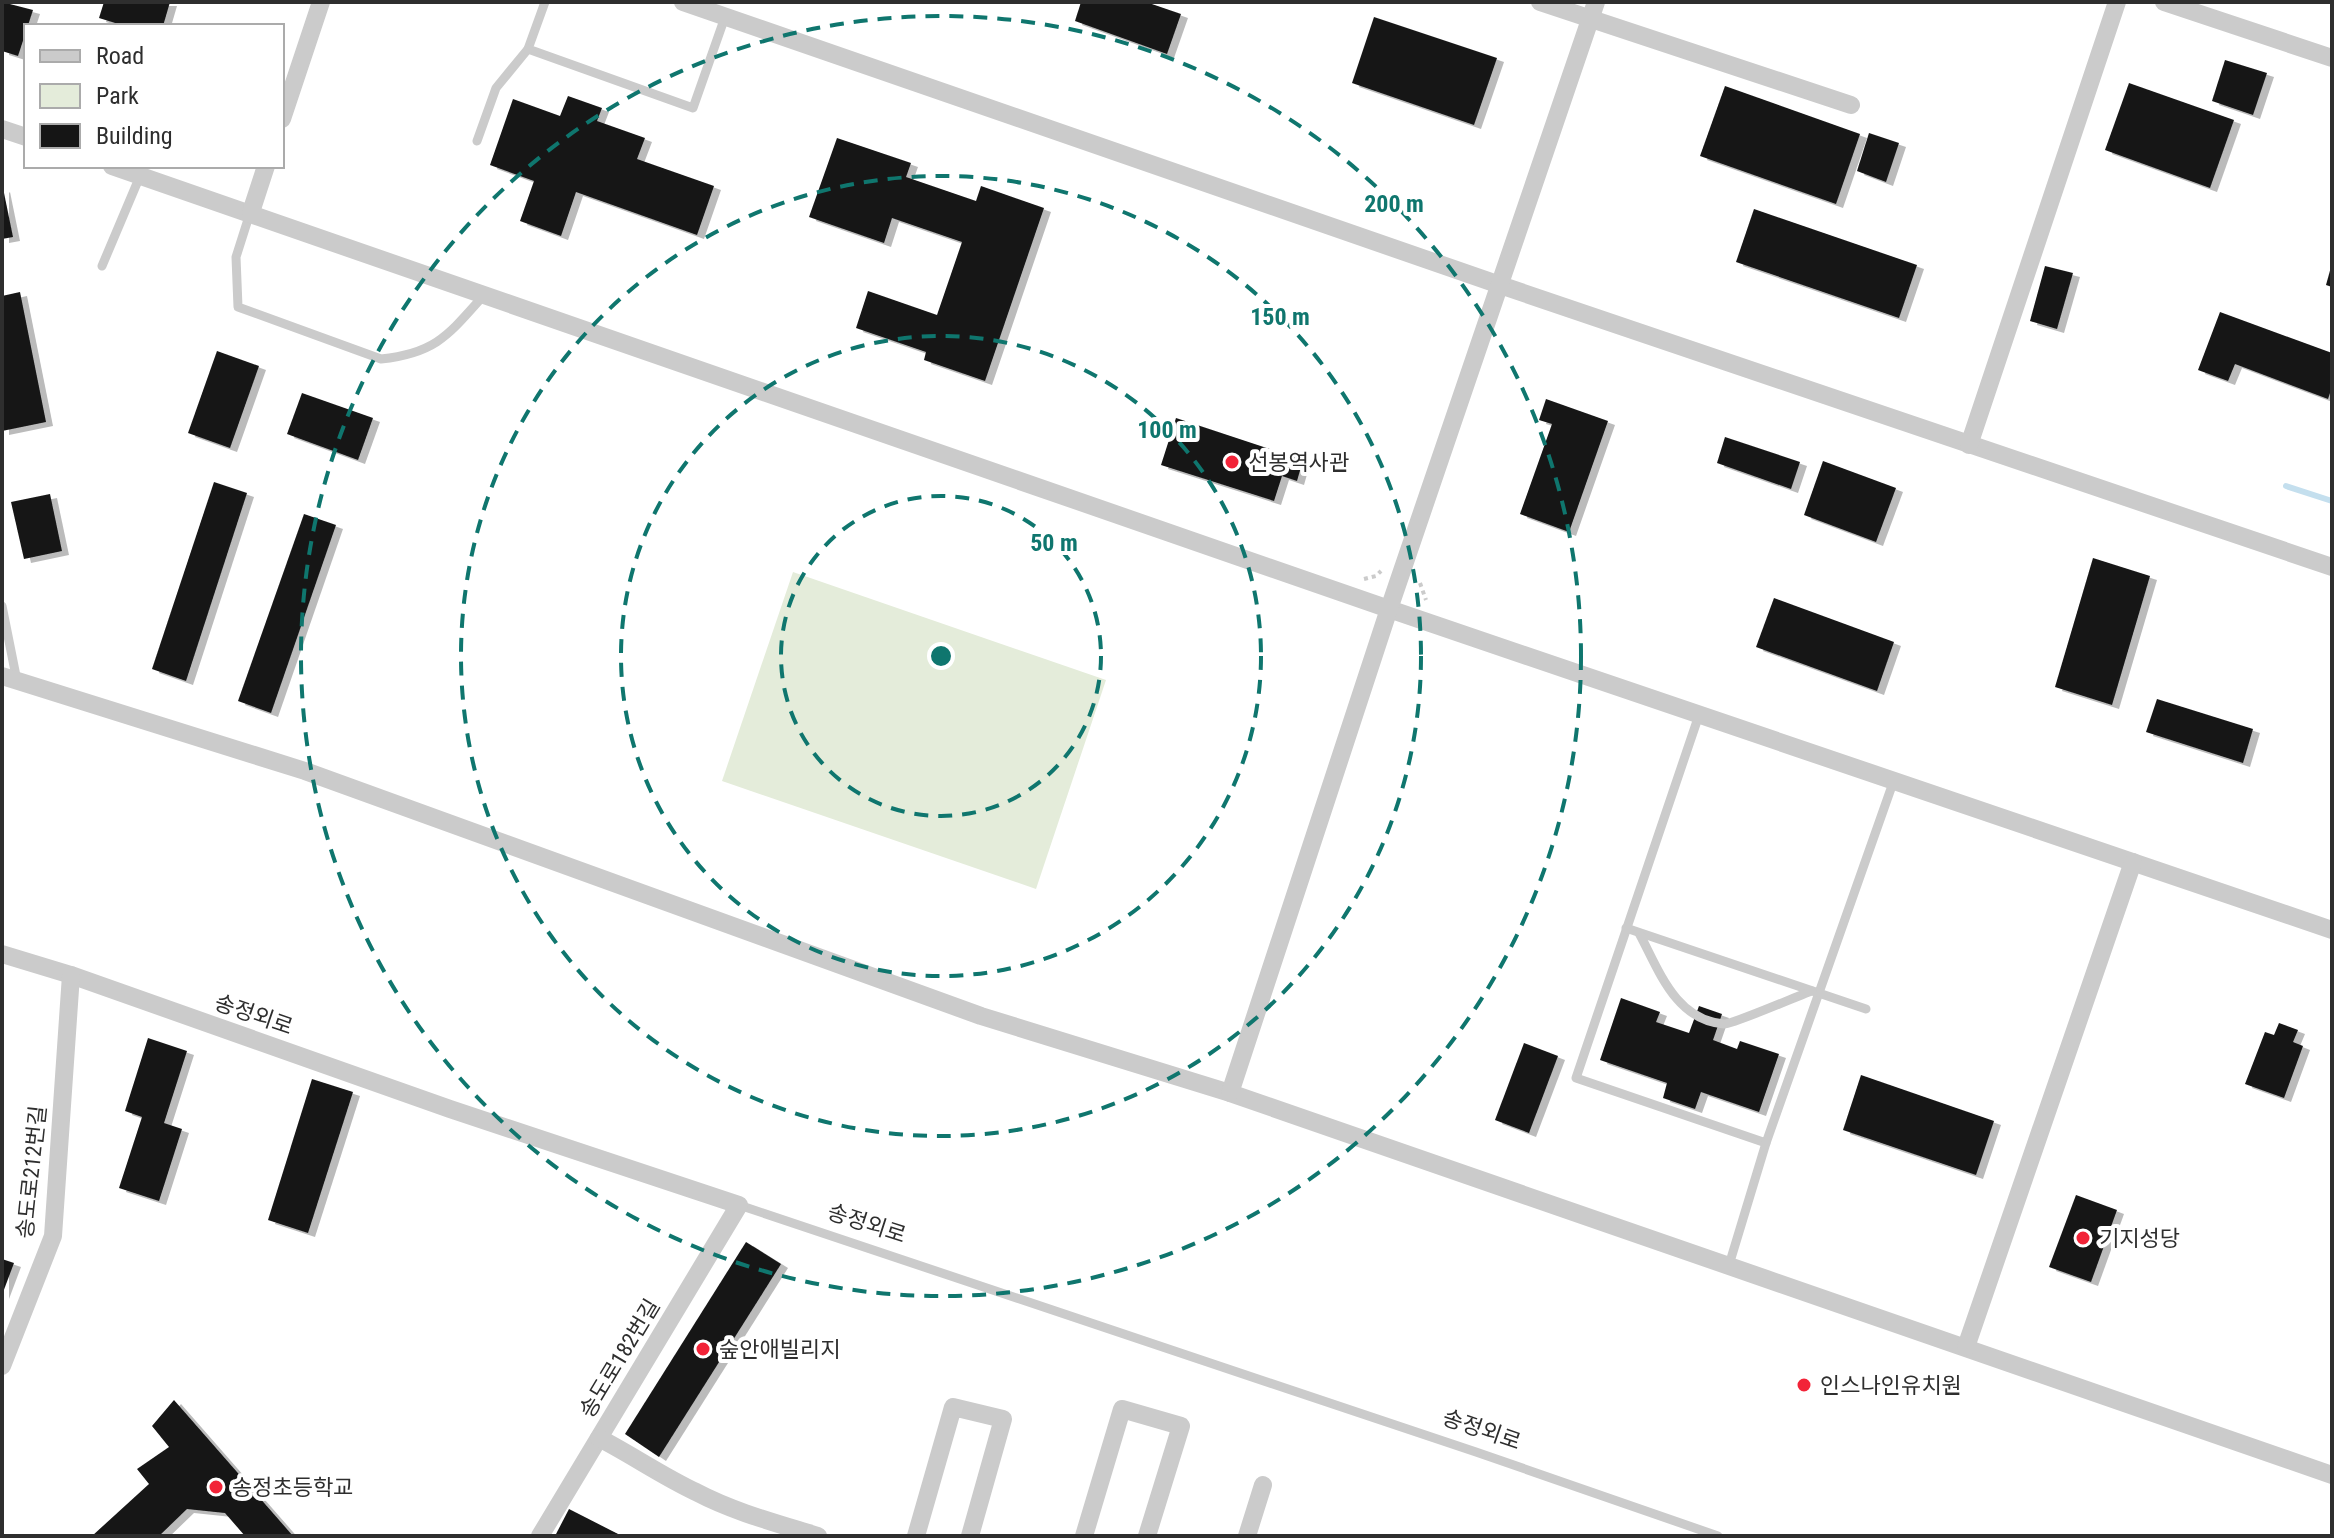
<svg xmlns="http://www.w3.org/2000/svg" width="2334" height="1538" viewBox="0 0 2334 1538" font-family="'Roboto Condensed','Noto Sans KR',sans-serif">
<defs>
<filter id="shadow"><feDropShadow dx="7" dy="4" stdDeviation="0" flood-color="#0004"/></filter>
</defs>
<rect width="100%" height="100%" fill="#fff"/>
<polygon fill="#e4ecda" points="793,572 1106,680 1036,889 722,781"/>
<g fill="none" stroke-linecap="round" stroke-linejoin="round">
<polyline stroke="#c4dfee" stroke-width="6" points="2286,486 2332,501"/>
</g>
<g fill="#151515" filter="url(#shadow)">
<polygon points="2,2 33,10 18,56 2,51"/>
<polygon points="104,2 170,2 163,26 125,26 99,18"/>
<polygon points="1081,2 1146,2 1181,14 1167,54 1075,21"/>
<polygon points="1374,17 1497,58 1474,125 1352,83"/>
<polygon points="2225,60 2267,73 2253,115 2212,101"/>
<polygon points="2129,83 2234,120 2210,188 2105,150"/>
<polygon points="1725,86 1860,134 1836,204 1700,156"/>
<polygon points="568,96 602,108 597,121 645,138 637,159 714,186 697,235 576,192 561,236 520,221 534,181 490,165 513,99 560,116"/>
<polygon points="1869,133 1899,143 1886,182 1857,171"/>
<polygon points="837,138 911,163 906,177 976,201 981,186 1044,208 985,381 924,360 926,352 856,328 868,291 937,315 962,242 892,218 884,243 809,217"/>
<polygon points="3,188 13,237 2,239 2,189"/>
<polygon points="1754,209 1917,265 1899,318 1736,262"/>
<polygon points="2045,266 2073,273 2057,329 2030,321"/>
<polygon points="2331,267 2332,267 2332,287 2326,285"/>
<polygon points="20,292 46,422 2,431 2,296"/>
<polygon points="2220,312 2332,353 2332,387 2328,399 2235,364 2228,381 2198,370"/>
<polygon points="217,351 259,366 230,448 188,433"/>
<polygon points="302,393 373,418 358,460 287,434"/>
<polygon points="1546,399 1608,421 1569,532 1520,514 1552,424 1539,420"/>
<polygon points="1176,418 1303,460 1297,481 1282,476 1274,501 1161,465"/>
<polygon points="1725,437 1800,462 1791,489 1717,463"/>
<polygon points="1823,461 1896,488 1876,542 1804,515"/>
<polygon points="214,482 247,493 186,681 152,669"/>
<polygon points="50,494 62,551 24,559 11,502"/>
<polygon points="304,514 336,525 271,713 238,701"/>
<polygon points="2093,558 2150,576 2112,705 2055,687"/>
<polygon points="1774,598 1894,642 1877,691 1756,647"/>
<polygon points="2157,699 2253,729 2243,763 2146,732"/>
<polygon points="1621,998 1660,1012 1656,1022 1689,1033 1699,1006 1722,1014 1713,1040 1737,1049 1740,1041 1779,1054 1759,1112 1701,1092 1695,1109 1663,1098 1667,1083 1600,1060"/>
<polygon points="2279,1023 2298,1030 2293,1042 2303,1046 2284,1098 2245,1084 2265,1032 2274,1035"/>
<polygon points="148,1038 187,1051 164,1123 182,1129 159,1201 119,1188 142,1117 125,1111"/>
<polygon points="1524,1043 1558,1056 1529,1133 1495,1120"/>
<polygon points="1861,1075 1994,1121 1976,1175 1843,1130"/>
<polygon points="312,1079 353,1092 308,1233 268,1220"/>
<polygon points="2076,1195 2117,1210 2091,1282 2049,1267"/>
<polygon points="746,1242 781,1264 659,1457 625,1434"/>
<polygon points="2,1259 14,1263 2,1295"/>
<polygon points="174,1400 293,1536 245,1536 225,1513 187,1509 159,1536 92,1536 149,1484 137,1469 169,1447 152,1426"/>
<polygon points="569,1509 622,1536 555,1536"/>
</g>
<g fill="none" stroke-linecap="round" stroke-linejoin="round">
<g stroke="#cbcbcb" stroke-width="4" stroke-dasharray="4 4" stroke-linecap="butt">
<polyline points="1364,579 1376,576 1381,571"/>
<polyline points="1420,583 1426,600"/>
</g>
<g stroke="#cbcbcb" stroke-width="9">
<polyline points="545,2 528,49 693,108 725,17"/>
<polyline points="477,141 496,88 528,49"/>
<path d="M250 213 236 257 238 307 381 359C437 353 449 334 485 294"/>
<polyline points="102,266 140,176"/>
<polyline points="2,606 17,681"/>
<polyline points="1699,715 1576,1078 1766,1143 1894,780"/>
<polyline points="1626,928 1866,1009"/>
<path d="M1639 933C1659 970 1675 1020 1724 1024 1734 1024 1797 996 1812 991"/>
<polyline points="739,1205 1476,1452 1718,1536"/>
<polyline points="1729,1265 1766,1143"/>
</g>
<g stroke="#cbcbcb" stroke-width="18">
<polyline points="683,2 1500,285 2332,567"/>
<polyline points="1540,2 1851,105"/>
<polyline points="2164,2 2332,58"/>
<polyline points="282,119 321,2"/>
<polyline points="2,129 26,137"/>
<polyline points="112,166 1389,609 2332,930"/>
<polyline points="251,212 266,166"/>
<polyline points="1969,445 2117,2"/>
<polyline points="2,676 305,771 981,1016 1230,1093 2332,1475"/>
<polyline points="2,954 71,975 450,1109 739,1205 540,1536"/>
<polyline points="1230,1093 1389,609 1596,2"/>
<polyline points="1966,1347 2133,862"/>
<polyline points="2,1366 53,1236 71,975"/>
<path d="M599 1438C632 1455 662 1476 696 1492 734 1512 776 1523 818 1536"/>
<polyline points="916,1536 953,1407 1003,1419 970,1536"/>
<polyline points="1084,1536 1122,1409 1181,1426 1147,1536"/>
<polyline points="1247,1536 1263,1485"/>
</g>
</g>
<g fill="none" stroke="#0f766e" stroke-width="4" stroke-dasharray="14 10">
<circle cx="941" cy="656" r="160"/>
<circle cx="941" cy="656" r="320"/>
<circle cx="941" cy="656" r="480"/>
<circle cx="941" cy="656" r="640"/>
</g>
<g fill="#f22338" stroke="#fff" stroke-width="3">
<circle cx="1232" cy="462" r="8"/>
<circle cx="2083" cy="1238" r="8"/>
<circle cx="703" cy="1349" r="8"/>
<circle cx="1804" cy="1385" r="8"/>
<circle cx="216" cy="1487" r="8"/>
</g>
<g text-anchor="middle" stroke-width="8" stroke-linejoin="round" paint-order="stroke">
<g font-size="22" fill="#2e2e2e" stroke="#fff" text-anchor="start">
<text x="1248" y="470">선봉역사관</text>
<text x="2099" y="1246">기지성당</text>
<text x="719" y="1357">숲안애빌리지</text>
<text x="1820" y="1393">인스나인유치원</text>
<text x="232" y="1495">송정초등학교</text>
</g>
<g font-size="22" fill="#2e2e2e" stroke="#fff">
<text transform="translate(254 1014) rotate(19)" y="8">송정외로</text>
<text transform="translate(31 1172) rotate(-84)" y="8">송도로212번길</text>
<text transform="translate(867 1223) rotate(18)" y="8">송정외로</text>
<text transform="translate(619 1358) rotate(-59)" y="8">송도로182번길</text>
<text transform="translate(1482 1429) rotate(19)" y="8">송정외로</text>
</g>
</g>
<circle cx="941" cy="656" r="12" fill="#0f766e" stroke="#fff" stroke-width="4"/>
<g font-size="24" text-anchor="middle" font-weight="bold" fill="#0f766e" stroke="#fff" stroke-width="8" stroke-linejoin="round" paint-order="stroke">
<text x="1394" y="212">200 m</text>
<text x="1280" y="325">150 m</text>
<text x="1167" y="438">100 m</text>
<text x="1054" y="551">50 m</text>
</g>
<rect width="2334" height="1538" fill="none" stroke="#2e2e2e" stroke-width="8"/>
<rect x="24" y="24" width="260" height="144" fill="#ffffff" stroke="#ababab" stroke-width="2"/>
<rect x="40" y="50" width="40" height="12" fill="#cbcbcb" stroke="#ababab" stroke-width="2"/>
<text x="96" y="64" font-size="24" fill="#2e2e2e">Road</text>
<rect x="40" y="84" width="40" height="24" fill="#e4ecda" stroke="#ababab" stroke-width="2"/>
<text x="96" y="104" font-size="24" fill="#2e2e2e">Park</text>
<rect x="40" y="124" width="40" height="24" fill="#151515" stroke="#ababab" stroke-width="2"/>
<text x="96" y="144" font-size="24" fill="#2e2e2e">Building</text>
</svg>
